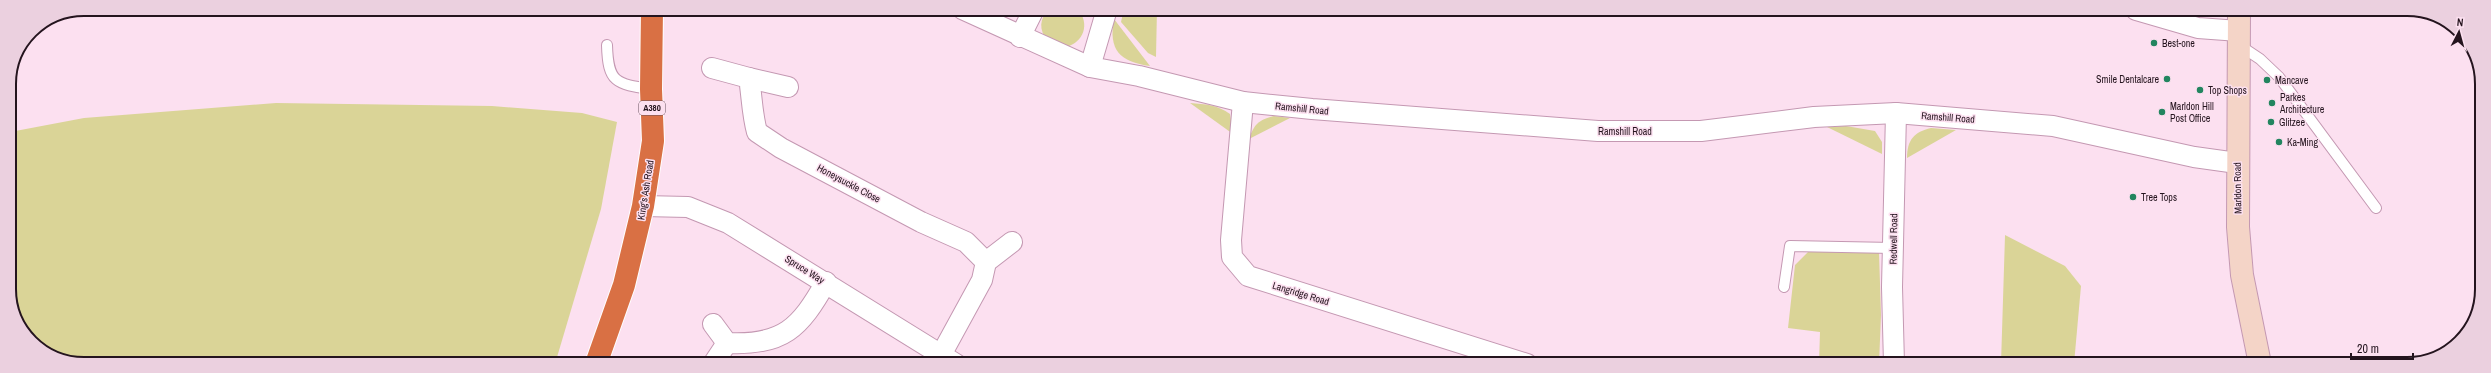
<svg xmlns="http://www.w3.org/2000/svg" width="2491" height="373" viewBox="0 0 2491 373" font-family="'Archivo Narrow',sans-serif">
<rect width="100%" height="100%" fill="#fce0f0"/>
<g fill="#dad497">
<path d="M986 9H1028C1017 23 999 14 986 9Z"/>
<path d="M1049 9H1078C1090 24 1084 42 1066 47L1047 40C1039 30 1039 19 1049 9Z"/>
<polygon points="1124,9 1157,9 1156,57 1148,53 1121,22"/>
<path d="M1114 19 1150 66C1120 62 1108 50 1114 19Z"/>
<polygon points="276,103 492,106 582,113 617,122 601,209 555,364 75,363 34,345 12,308 10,132 84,118"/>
<path d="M1190 103C1205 104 1218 105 1230 114L1233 134Z"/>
<path d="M1274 116 1290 118 1249 139C1254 124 1259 120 1274 116Z"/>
<polygon points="1846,126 1875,131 1882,142 1882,154 1827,127"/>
<path d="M1931 128 1956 130 1907 158C1907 140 1914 132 1931 128Z"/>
<polygon points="2005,235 2065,266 2081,286 2074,364 2001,364"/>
<polygon points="1810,250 1879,252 1881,315 1879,364 1819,364 1820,332 1788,328 1795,265"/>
</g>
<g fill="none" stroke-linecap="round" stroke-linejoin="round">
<defs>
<g id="lane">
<path d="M607 45C608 83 616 84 651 89"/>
<polyline points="2239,45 2260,59 2279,77 2376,208"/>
<polyline points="1784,287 1790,246 1893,248"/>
</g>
<g id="street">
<polyline points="962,9 1090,67 1139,76 1243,102 1312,109 1598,131 1701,131 1814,117 1896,113 2053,126 2194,157 2237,163"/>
<polyline points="2136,10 2198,28 2239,31"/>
<polyline points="1020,37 1034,9"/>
<polyline points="1090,67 1107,9"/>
<path d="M712 68 749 78C752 97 752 114 757 132L781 148 921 222 966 242 986 262 982 280 941 355"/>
<polyline points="749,78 788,87"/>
<polyline points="1243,102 1231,240 1232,257 1248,276 1527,364"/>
<polyline points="643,206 688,207 728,223 956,364"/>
<polyline points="986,262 1012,242"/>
<path d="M713 324 727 343C783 346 800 328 826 282"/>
<polyline points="713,364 727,343"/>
<polyline points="1894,364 1892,287 1896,113"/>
</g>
<polyline id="secondary" points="2239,10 2238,227 2242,275 2260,364"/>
<polyline id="highway" points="596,364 624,285 643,206 653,141 651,89 652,9"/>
</defs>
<use href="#lane" stroke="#c498b2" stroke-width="12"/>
<use href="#street" stroke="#c498b2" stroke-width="22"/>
<use href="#secondary" stroke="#c498b2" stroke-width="24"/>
<use href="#highway" stroke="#fff" stroke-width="24"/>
<use href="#lane" stroke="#fff" stroke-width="10"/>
<use href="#street" stroke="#fff" stroke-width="20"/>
<use href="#secondary" stroke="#f4d4c7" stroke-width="22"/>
<use href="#highway" stroke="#d97044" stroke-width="22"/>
</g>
<g fill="#22855f" stroke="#fce0f0" stroke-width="1.5">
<circle cx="2154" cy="43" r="4"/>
<circle cx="2167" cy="79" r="4"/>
<circle cx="2267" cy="80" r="4"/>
<circle cx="2200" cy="90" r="4"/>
<circle cx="2272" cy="103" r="4"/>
<circle cx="2162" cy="112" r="4"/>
<circle cx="2271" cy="122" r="4"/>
<circle cx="2279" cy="142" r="4"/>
<circle cx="2133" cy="197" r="4"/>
</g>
<g text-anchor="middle" stroke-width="3" stroke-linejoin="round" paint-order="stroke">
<rect fill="#fce0f0" stroke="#65515d" stroke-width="1" x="639" y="101" width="26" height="14" rx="3"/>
<g font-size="9" font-weight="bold" fill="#24141e">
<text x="652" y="111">A380</text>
</g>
<g font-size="10" fill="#24141e" stroke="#fce0f0" text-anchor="start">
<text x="2162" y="47">Best-one</text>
<text x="2159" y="83" text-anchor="end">Smile Dentalcare</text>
<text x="2275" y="84">Mancave</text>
<text x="2208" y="94">Top Shops</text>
<text x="2280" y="101">Parkes<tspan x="2280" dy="12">Architecture</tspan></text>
<text x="2170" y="110">Marldon Hill<tspan x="2170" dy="12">Post Office</tspan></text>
<text x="2279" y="126">Glitzee</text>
<text x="2287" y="146">Ka-Ming</text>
<text x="2141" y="201">Tree Tops</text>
</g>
<g font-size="10" fill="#24141e" stroke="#fce0f0">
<text transform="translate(1302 108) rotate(6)" y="4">Ramshill Road</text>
<text transform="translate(1948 117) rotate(4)" y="4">Ramshill Road</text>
<text x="1625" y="135">Ramshill Road</text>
<text transform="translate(849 183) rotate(28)" y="4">Honeysuckle Close</text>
<text transform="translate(2237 188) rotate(-91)" y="4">Marldon Road</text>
<text transform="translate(645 190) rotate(-81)" y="4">King's Ash Road</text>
<text transform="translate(1893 239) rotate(-89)" y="4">Redwell Road</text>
<text transform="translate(805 269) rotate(32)" y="4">Spruce Way</text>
<text transform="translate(1301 293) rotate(17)" y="4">Langridge Road</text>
</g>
</g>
<path d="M0 0H2491V373H0ZM84 16H2407A68 68 0 0 1 2475 84V289A68 68 0 0 1 2407 357H84A68 68 0 0 1 16 289V84A68 68 0 0 1 84 16Z" fill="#ebd0df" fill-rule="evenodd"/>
<path fill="none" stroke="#24141e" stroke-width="2" d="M84 16H2407A68 68 0 0 1 2475 84V289A68 68 0 0 1 2407 357H84A68 68 0 0 1 16 289V84A68 68 0 0 1 84 16Z"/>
<g transform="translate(2459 32) rotate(6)" stroke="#fce0f0" stroke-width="3" paint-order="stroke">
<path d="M0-3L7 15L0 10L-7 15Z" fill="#24141e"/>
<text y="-6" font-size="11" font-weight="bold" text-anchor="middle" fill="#24141e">N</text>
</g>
<path d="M2351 353v6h62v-6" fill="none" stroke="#24141e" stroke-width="2"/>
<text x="2357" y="353" font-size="12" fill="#24141e" stroke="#fce0f0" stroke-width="3" paint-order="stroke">20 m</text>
</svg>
